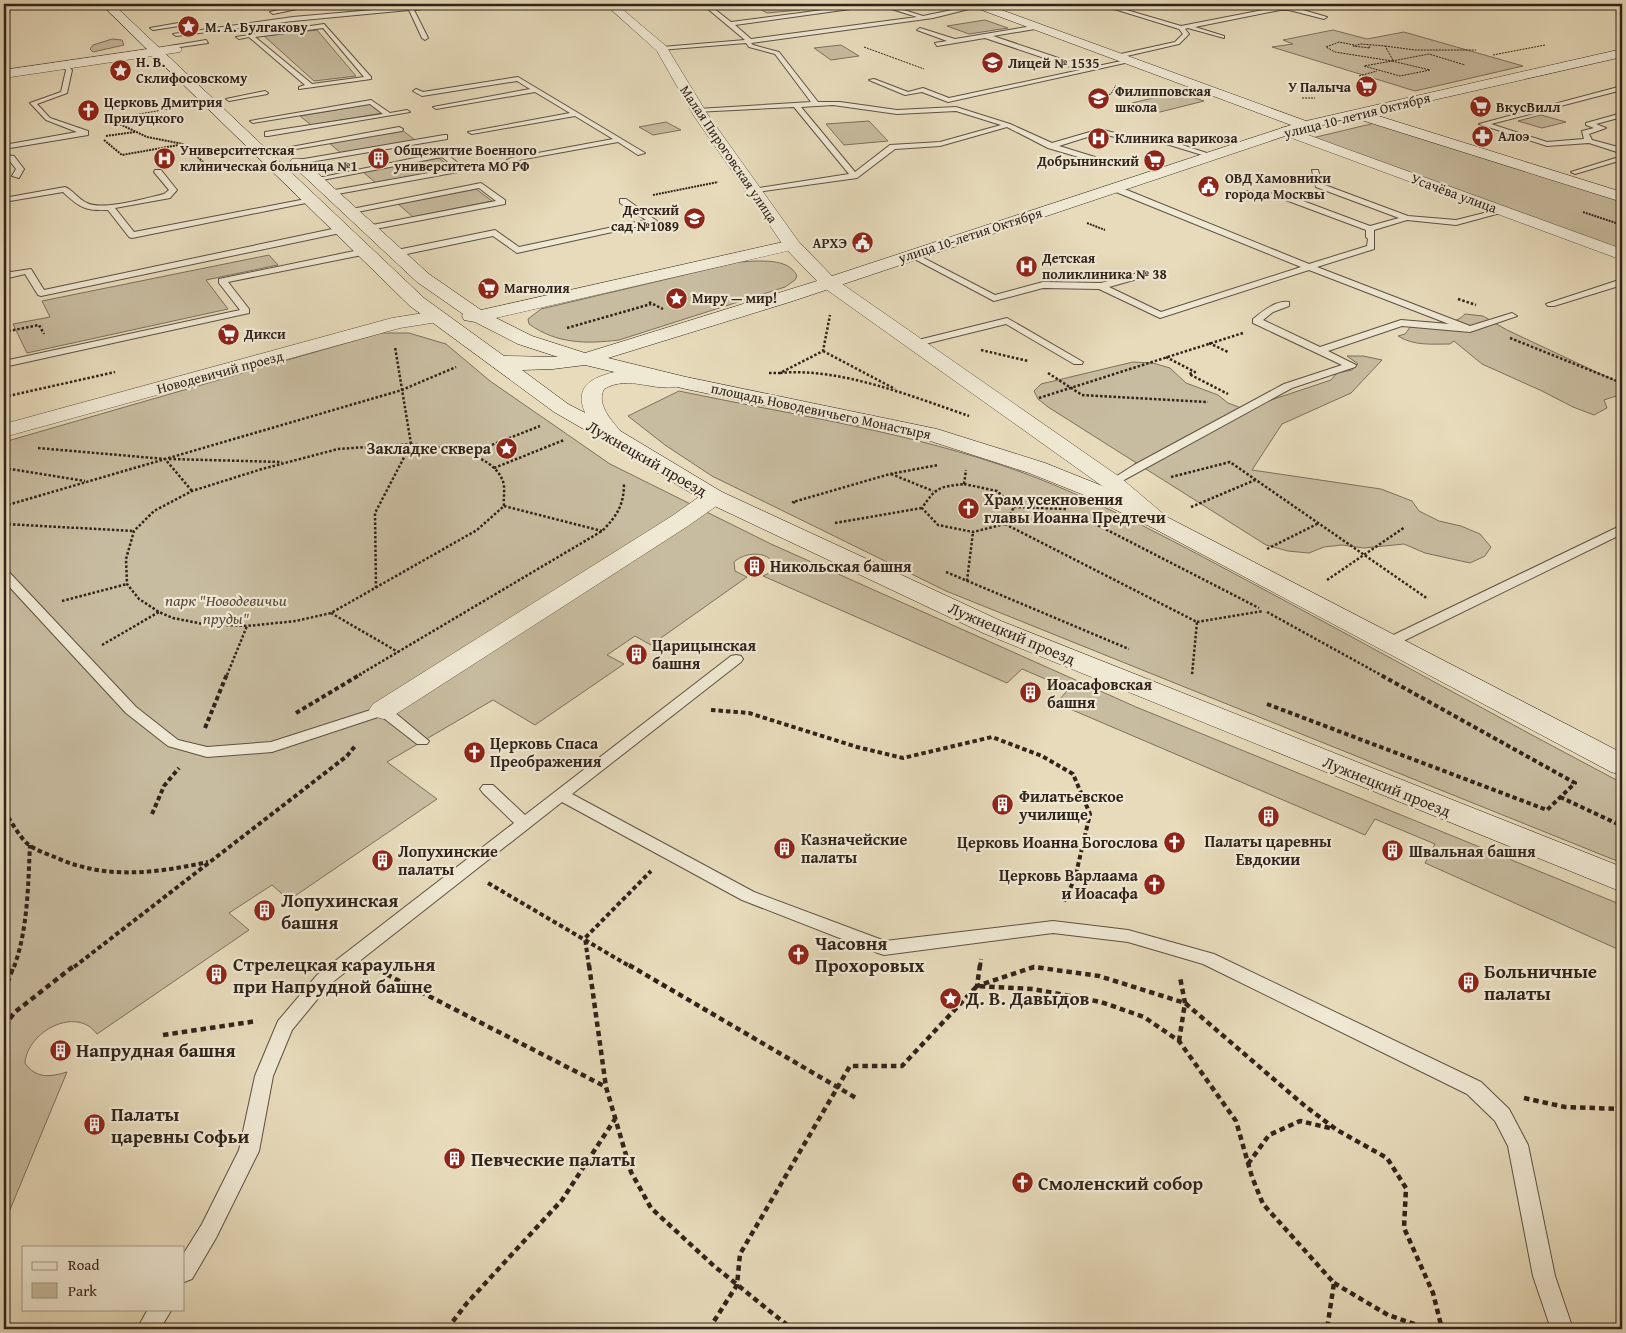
<svg xmlns="http://www.w3.org/2000/svg" width="1626" height="1333" viewBox="0 0 1626 1333" font-family="'Gentium Book Plus',serif">
<rect width="100%" height="100%" fill="#e7dbbb"/>
<filter id="stains"><feTurbulence type="fractalNoise" baseFrequency=".004" numOctaves="4"/><feColorMatrix values="0 0 0 0 .2 0 0 0 0 .09 0 0 0 0 .02 0 0 0 .5 -.17"/></filter>
<radialGradient id="worn" r=".72"><stop offset=".6" stop-color="#630" stop-opacity="0"/><stop offset="1" stop-color="#630" stop-opacity=".3"/></radialGradient>
<g fill="#c8bca0" stroke="#7c705e">
<polygon points="751,4 789,4 800,10 767,13"/>
<polygon points="985,20 1008,28 969,34 947,26"/>
<polygon points="317,30 356,76 314,81 264,36"/>
<polygon points="1333,30 1367,39 1404,32 1523,66 1415,91 1272,47 1293,44 1283,40"/>
<polygon points="112,39 122,40 124,45 93,52 90,49 93,45"/>
<polygon points="841,45 859,56 831,60 814,48"/>
<polygon points="1177,92 1204,101 1160,112 1132,103"/>
<polygon points="370,104 383,113 311,125 300,116"/>
<polygon points="1541,115 1566,122 1542,128 1518,121"/>
<polygon points="869,121 888,141 844,145 826,124"/>
<polygon points="666,122 681,130 653,135 639,127"/>
<polygon points="1375,123 1622,200 1622,250 1312,138"/>
<polygon points="402,130 415,140 341,153 329,143"/>
<polygon points="439,158 453,169 376,183 363,172"/>
<polygon points="476,189 492,201 413,217 398,204"/>
<polygon points="269,255 278,265 206,280 228,309 27,353 13,324 50,317 42,301"/>
<path d="M756 261C771 261 790 261 797 276L795 280 785 287 619 340C586 344 557 344 529 324L528 319 541 309 739 262Z"/>
<path d="M1465 314 1483 316 1507 330 1622 384V394L1604 400 1607 408 1594 415 1573 407 1542 391 1482 364 1454 341 1450 344C1431 344 1414 346 1398 336L1405 334 1414 322C1432 321 1452 328 1465 314Z"/>
<path d="M381 333H409L446 344 490 381 610 464 771 544 1136 707 1622 905V951L1425 863 1435 844 1375 819 1365 835 1056 703 1069 689 1022 669 1007 683 763 576 769 573 775 565C767 550 745 552 734 562L735 571 747 577 651 645 635 636 607 655 624 664 535 725 493 700 387 762 437 799 289 900 272 885 229 913 249 930 97 1034C76 1005 27 1032 25 1063 36 1079 50 1077 67 1072L4 1224V442Z"/>
<polygon points="1347,356 1363,356 1382,360 1351,393 1282,424 1252,470 1381,489 1412,501 1419,511 1439,521 1461,526 1480,534 1491,547 1485,556 1470,563 1425,553 1404,544 1364,548 1342,545 1324,547 1309,553 1288,551 1266,545 1048,407 1038,399 1034,391 1041,384 1133,362 1153,363 1170,368 1186,383 1218,395 1228,403 1244,409 1331,380 1337,373 1352,370 1358,364"/>
<path d="M679 391C793 415 911 432 1021 472 1105 503 1184 547 1263 589 1383 653 1502 720 1622 783V863L946 591 712 476 665 445 628 416Z"/>
</g>
<g fill="none" stroke-linecap="round" stroke-linejoin="round">
<defs>
<g id="lane">
<polygon points="4,4 11,4 4,6"/>
<polygon points="291,4 297,4 302,8 273,14 270,12 294,7"/>
<polygon points="447,4 466,4 414,10 428,38 425,40 422,38 409,10 293,21 176,36 173,34 293,17 407,7 410,5 413,7"/>
<polygon points="613,4 639,4 611,7"/>
<path d="M702 4H708L731 22 868 4H885L923 16 981 4V6L933 18 751 43 753 45 779 52 818 102H840L897 110 956 107 1010 124 1052 143 1100 129 1133 138 1164 139 1216 156 1212 158 1163 143 1133 142 1100 133 1059 146 1095 157 1096 159 1092 161 1048 148 1007 127 940 146 895 149 857 178 749 193 748 191 752 189 849 174 794 107 695 112V110L697 109 811 102 775 54 749 47 746 43 660 50 662 47 745 40ZM879 5 917 17 751 39 735 25ZM833 105 897 114 956 111 1001 125 940 142 890 145 855 172 801 107Z"/>
<polygon points="1074,4 1096,4 1083,8"/>
<polygon points="1098,4 1106,4 1181,26 1273,8 1262,4 1289,6 1327,17 1324,19 1289,10 1280,10 1195,27 1224,36 1224,38 1188,28 1185,29 1189,34 1179,44 1118,58 1116,55 1175,42 1183,34 1179,29"/>
<polygon points="190,21 192,24 153,30 150,28"/>
<path d="M324 24 371 77V79L299 89V87L305 85 249 37 239 39 236 37ZM323 28 364 77 312 84 255 37Z"/>
<polygon points="1039,25 1041,28 993,36 1088,68 1131,59 1134,61 948,102 922,92 905,95 869,80 874,79 908,92 923,88 949,98 1080,70 985,38 937,46 935,43 947,41 917,30 920,28 955,39"/>
<polygon points="206,40 208,43 173,48 170,46"/>
<polygon points="65,63 72,70 67,93 37,104 50,118 88,131 88,135 4,149 4,145 77,132 46,120 30,103 61,92 66,70 62,65"/>
<polygon points="518,77 645,153 638,155 618,142 508,162 507,160 511,158 613,139 575,116 472,134 468,132 570,113 535,92 436,109 433,107 530,89 517,81 422,96 413,91 416,89 423,92"/>
<polygon points="1622,86 1622,90 1491,124 1547,142 1584,139 1582,131 1594,128 1586,125 1586,123 1622,113 1622,117 1596,124 1606,128 1589,134 1592,140 1622,148 1622,155 1617,152 1589,143 1547,146 1479,124"/>
<polygon points="265,91 268,93 267,94 229,101 226,99"/>
<polygon points="371,100 390,113 407,110 410,112 268,136 265,136 265,132 383,114 370,104 253,123 250,121"/>
<polygon points="399,127 403,129 402,131 284,151 280,149"/>
<polygon points="444,135 447,135 447,139 298,164 294,162 298,160"/>
<polygon points="444,152 463,167 480,164 484,166 480,168 332,195 328,193 329,191 456,168 442,157 317,181 313,179"/>
<polygon points="4,155 14,156 24,169 19,178 12,176 16,169 9,160 4,159"/>
<polygon points="1622,156 1622,160 1575,174 1571,172"/>
<path d="M155 170H161L177 190 170 198 115 208 134 232 311 198 315 200 311 202 132 238 129 237 108 210C85 211 79 207 63 192L4 202V198L65 187C73 190 78 199 87 203 102 211 147 198 164 194L169 190 154 172Z"/>
<path d="M1312 170H1318L1322 184 1408 216 1456 220 1504 208V212L1456 225 1407 220 1374 230V249L1317 267 1470 326 1512 313 1517 316 1470 332 1402 326 1328 351 1356 365 1355 367 1292 388 1113 486 1107 483 1109 481 1134 465 1284 384 1342 365 1253 323V319C1263 311 1276 300 1289 302V306L1273 312 1263 320 1320 347 1401 320 1449 324 1309 270 1160 318 1099 289 1043 288 994 301 907 255 914 253 995 295 1043 282 1101 283 1145 271 1148 272V276L1109 287 1161 312 1301 267 1111 190V186H1117L1309 264 1367 246 1368 239 1366 237V230L1283 199 1250 195H1247V191L1287 195 1370 226 1399 218 1316 187Z"/>
<polygon points="481,183 505,200 505,204 370,230 366,228 367,226 496,201 479,188 352,213 348,211 352,209"/>
<polygon points="620,199 626,199 657,221 653,223 517,253 493,236 397,256 393,253 397,250 495,230 519,247 646,220 620,203"/>
<polygon points="342,227 345,228 345,232 41,296 38,295 25,274 4,279 4,273 31,269 44,290"/>
<polygon points="364,249 367,250 367,254 228,282 249,309 249,313 4,367 4,361 240,310 219,283 219,279"/>
<polygon points="1622,279 1622,285 1554,306 1548,306 1546,304"/>
<polygon points="1007,318 1083,362 1082,364 1074,364 1006,324 913,347 908,344 910,342"/>
<polygon points="1622,525 1622,534 1393,646 1388,647 1381,643 1383,640"/>
<polygon points="4,570 8,571 136,707 178,740 207,747 271,742 383,706 388,707 429,741 427,744 417,744 381,716 272,752 207,757 168,746 126,713 4,581"/>
<polygon points="736,655 741,656 743,659 741,662 572,794 754,892 885,941 1053,921 1128,930 1214,954 1481,1082 1509,1109 1528,1145 1555,1276 1573,1329 1551,1329 1533,1276 1508,1146 1495,1121 1467,1094 1203,964 1128,942 1053,933 884,955 878,953 742,900 562,802 329,985 292,1030 273,1076 259,1151 216,1238 192,1279 184,1282 184,1253 202,1224 239,1150 255,1076 278,1021 317,975 514,823 483,793 480,789 483,785 493,785 525,815 731,656"/>
<polygon points="148,1309 172,1309 160,1329 137,1329"/>
</g>
<g id="street">
<polygon points="605,4 616,4 666,46 708,115 801,245 798,249 786,249 694,116 657,51"/>
<polygon points="176,45 182,49 180,52 4,78 4,70"/>
<polygon points="1286,127 1622,249 1622,260 1281,134 1279,131 1281,128"/>
<polygon points="829,278 835,279 1121,478 1167,517 1171,522 1167,527 1159,529 1151,527 1105,488 823,287 820,283 823,279"/>
<polygon points="437,311 444,313 446,317 444,321 400,328 4,437 4,424 392,318"/>
<path d="M619 371C640 371 659 373 679 378L682 382 679 386C654 393 630 374 604 389 595 407 616 424 625 437L622 442C617 443 611 445 606 442 600 437 593 426 589 420 570 388 590 377 619 371Z"/>
<polygon points="714,490 722,492 726,497 722,502 688,526 393,716 383,719 373,716 369,710 373,704 672,516 706,492"/>
</g>
<path id="secondary" d="M101 4H113L424 298 504 356 558 357 518 344 475 322 464 320 462 316 463 314 417 282 292 165 290 162 292 159H302L429 274 481 310 792 240 798 241 832 276 1291 125 971 6 970 4H985L1306 121 1622 49V57L1372 114 1622 192V202L1355 118 1309 128 793 301 608 358 686 377 937 429 1045 463 1105 487 1167 517 1622 753V775L1611 772 1151 527 1089 497 1029 473 924 439 686 389 585 365 553 369 522 370 568 404 622 432 722 492 1001 621 1622 867V892L983 633 706 502 606 442 554 412 410 306ZM788 251 817 281 585 353 532 336 496 318Z"/>
</defs>
<use href="#lane" stroke="#5e5143" stroke-width="2"/>
<use href="#street" stroke="#5e5143" stroke-width="1"/>
<use href="#secondary" stroke="#31231b" stroke-width="1"/>
<g stroke="#31231b" stroke-width="1" stroke-dasharray="2 1" stroke-linecap="butt">
<polyline points="1354,45 1339,42 1326,47 1335,52 1392,61"/>
<polyline points="1369,46 1370,48 1353,46 1361,44 1385,46 1393,60"/>
<polyline points="1385,46 1415,50 1476,50"/>
<polyline points="864,47 924,69"/>
<polyline points="1493,55 1545,45"/>
<polygon points="1392,61 1430,70 1400,76 1364,66"/>
<polyline points="1392,61 1429,54 1465,65"/>
<polyline points="1359,76 1377,71"/>
<polyline points="1097,97 1111,94 1116,85"/>
<polyline points="1302,98 1315,98"/>
<polyline points="127,116 175,108"/>
</g>
<g stroke="#31231b" stroke-width="2" stroke-dasharray="2 1" stroke-linecap="butt">
<polyline points="109,119 147,137 183,144"/>
<polyline points="103,120 135,115"/>
<polyline points="106,136 135,132"/>
<polyline points="104,140 122,155 184,144 203,162 181,167"/>
<polyline points="653,195 718,182"/>
<polyline points="1583,212 1622,225"/>
<polyline points="1087,223 1105,230"/>
</g>
<g stroke="#31231b" stroke-width="2.5" stroke-dasharray="2.5 2" stroke-linecap="butt">
<polyline points="1458,299 1476,305"/>
<polyline points="649,302 663,309"/>
<polyline points="567,328 651,304"/>
<polyline points="4,332 39,325 44,334"/>
<polyline points="1510,338 1622,383"/>
<polyline points="1209,343 1228,352"/>
<polyline points="981,350 1028,361"/>
<polyline points="823,351 895,389"/>
<polyline points="1166,357 1195,372 1189,374 1228,394"/>
<polyline points="769,373 780,373 823,351 830,315"/>
<path d="M780 373C839 367 914 397 969 416"/>
<polyline points="1048,373 1082,395 1208,402"/>
<polyline points="4,397 115,372"/>
<polyline points="1039,398 1243,333"/>
<path d="M411 444C438 448 489 450 502 479 506 487 503 497 504 506L477 530 331 613 296 621 247 626 203 624 173 618 159 612 139 599 127 584 126 559 134 531 154 511 192 491 262 469 338 449Z"/>
<polyline points="38,448 165,459 192,491"/>
<polyline points="471,453 540,426"/>
<polyline points="169,459 282,462"/>
<polyline points="4,468 85,481"/>
<polyline points="494,468 564,440"/>
<polyline points="891,474 933,491"/>
<polyline points="1171,477 1230,462 1428,599"/>
<polyline points="964,484 966,470"/>
<path d="M964 484 997 491 1014 507 1005 524 973 532 938 525 922 508C936 487 939 487 964 484Z"/>
<polyline points="795,503 793,502 890,474 938,465"/>
<polyline points="4,506 402,390 456,367"/>
<polyline points="504,506 602,531"/>
<polyline points="1014,507 1066,509"/>
<polyline points="1191,507 1255,480"/>
<polyline points="1078,515 1259,608"/>
<polyline points="835,523 922,508"/>
<polyline points="4,524 134,531"/>
<polyline points="1005,524 1197,622 1192,675"/>
<polyline points="1267,549 1319,523"/>
<polyline points="946,572 1129,649"/>
<polyline points="1327,580 1405,527"/>
<polyline points="967,581 973,532"/>
<polyline points="376,588 375,513 411,444 395,347"/>
<polyline points="62,601 127,584"/>
<polyline points="1267,612 1381,675"/>
<polyline points="331,613 398,652"/>
<polyline points="1197,622 1263,611"/>
<polyline points="102,645 159,612"/>
<polyline points="227,675 247,626"/>
<path d="M359 675 602 531C617 516 624 505 624 483"/>
</g>
<g stroke="#31231b" stroke-width="4" stroke-dasharray="4.5 3" stroke-linecap="butt">
<polyline points="1267,704 1547,810 1575,783 1379,674"/>
<polyline points="711,710 749,713 857,747 903,758 992,737 1042,756 1073,774 1090,814 1075,878 1063,904"/>
<polyline points="296,713 361,674"/>
<polyline points="205,728 227,674"/>
<polyline points="1560,797 1622,826"/>
<path d="M4 811C12 822 19 837 29 845 37 851 48 854 57 858 107 880 156 873 208 862"/>
<polyline points="152,814 164,786 179,768"/>
<polyline points="488,883 631,967"/>
<path d="M14 967C28 929 28 885 30 845"/>
<polyline points="74,967 347,756 355,746"/>
<polyline points="589,967 585,938 651,871"/>
<polyline points="980,967 981,959"/>
</g>
<g stroke="#31231b" stroke-width="4.5" stroke-dasharray="5.5 4" stroke-linecap="butt">
<polyline points="589,965 606,1087 631,1172 651,1208 714,1266 792,1329"/>
<polyline points="629,965 856,1098"/>
<polyline points="980,965 977,986 1034,967 1099,976 1185,1003 1305,1106 1337,1130 1387,1158 1406,1188 1404,1228 1433,1293 1442,1329"/>
<polyline points="378,970 606,1087"/>
<polyline points="4,992 14,965"/>
<polyline points="4,1026 15,1012 75,965"/>
<polyline points="163,1035 257,1021"/>
<polyline points="1179,1041 1185,1003 1180,977"/>
<polyline points="1524,1098 1565,1107 1622,1109"/>
<polyline points="1248,1164 1269,1135 1300,1121 1334,1129"/>
<polyline points="1334,1283 1388,1315 1429,1329"/>
<polyline points="447,1329 467,1303 562,1200 615,1119"/>
<polyline points="709,1329 737,1285 740,1254 850,1066 902,1066 977,986 1033,989 1101,1002 1144,1017 1179,1041 1236,1121 1252,1177 1263,1204 1334,1283 1327,1329"/>
</g>
<use href="#lane" fill="#efe8d3" fill-rule="evenodd"/>
<use href="#street" fill="#efe8d3" fill-rule="evenodd"/>
<use href="#secondary" fill="#efe8d3" fill-rule="evenodd"/>
</g>
<defs>
<symbol id="sight-disc" viewBox="-11 -11 22 22"><circle r="9.5" fill="#8f2418" stroke="#efe8d3"/><path d="M0-6L1.8-2.2L6-1.7L2.9 1.2L3.7 5.4L0 3.3L-3.7 5.4L-2.9 1.2L-6-1.7L-1.8-2.2Z" fill="#fff"/></symbol>
<symbol id="school-disc" viewBox="-11 -11 22 22"><circle r="9.5" fill="#8f2418" stroke="#efe8d3"/><path d="M0-5L7-2L0 1L-7-2ZM-4 1L0 2.5L4 1V4Q0 6-4 4Z" fill="#fff"/></symbol>
<symbol id="supermarket-disc" viewBox="-11 -11 22 22"><circle r="9.5" fill="#8f2418" stroke="#efe8d3"/><path d="M-6-5.5h2.5l.6 2H6L4.5 2H-2.5L-4.4-4H-6ZM-1.5 3.2a1.3 1.3 0 1 0 .1 0ZM3 3.2a1.3 1.3 0 1 0 .1 0Z" fill="#fff"/></symbol>
<symbol id="church-disc" viewBox="-11 -11 22 22"><circle r="9.5" fill="#8f2418" stroke="#efe8d3"/><path d="M-1.2-6h2.4v3.5h3.3v2.4h-3.3V6h-2.4V-.1h-3.3v-2.4h3.3Z" fill="#fff"/></symbol>
<symbol id="pharmacy-disc" viewBox="-11 -11 22 22"><circle r="9.5" fill="#8f2418" stroke="#efe8d3"/><path d="M-2-6h4v4h4v4h-4v4h-4v-4h-4v-4h4Z" fill="#fff"/></symbol>
<symbol id="hospital-disc" viewBox="-11 -11 22 22"><circle r="9.5" fill="#8f2418" stroke="#efe8d3"/><path d="M-5-5h3v3.5h4V-5h3V5h-3V1.5h-4V5h-3Z" fill="#fff"/></symbol>
<symbol id="building-disc" viewBox="-11 -11 22 22"><circle r="9.5" fill="#8f2418" stroke="#efe8d3"/><path d="M-4-6H4V6H1V3H-1V6H-4ZM-2.5-4.3h1.7v1.8h-1.7ZM.8-4.3h1.7v1.8H.8ZM-2.5-1h1.7V.8h-1.7ZM.8-1h1.7V.8H.8Z" fill="#fff"/></symbol>
<symbol id="civic-disc" viewBox="-11 -11 22 22"><circle r="9.5" fill="#8f2418" stroke="#efe8d3"/><path d="M-.6-6.5H3V-4.5H.6V-3L4-1V1h2V6H-6V1h2V-1L-.6-3ZM-1.2 2.5V6h2.4V2.5Z" fill="#fff"/></symbol>
</defs>
<g fill-rule="evenodd">
<use href="#sight-disc" x="176" y="14" width="25" height="25"/>
<use href="#school-disc" x="980" y="50" width="25" height="25"/>
<use href="#sight-disc" x="108" y="58" width="25" height="25"/>
<use href="#supermarket-disc" x="1354" y="74" width="25" height="25"/>
<use href="#school-disc" x="1086" y="86" width="25" height="25"/>
<use href="#supermarket-disc" x="1468" y="94" width="25" height="25"/>
<use href="#church-disc" x="76" y="98" width="25" height="25"/>
<use href="#pharmacy-disc" x="1470" y="124" width="25" height="25"/>
<use href="#hospital-disc" x="1086" y="126" width="25" height="25"/>
<use href="#hospital-disc" x="152" y="146" width="25" height="25"/>
<use href="#building-disc" x="366" y="146" width="25" height="25"/>
<use href="#supermarket-disc" x="1142" y="148" width="25" height="25"/>
<use href="#civic-disc" x="1196" y="174" width="25" height="25"/>
<use href="#school-disc" x="682" y="206" width="25" height="25"/>
<use href="#civic-disc" x="850" y="230" width="25" height="25"/>
<use href="#hospital-disc" x="1014" y="254" width="25" height="25"/>
<use href="#supermarket-disc" x="476" y="276" width="25" height="25"/>
<use href="#sight-disc" x="664" y="286" width="25" height="25"/>
<use href="#supermarket-disc" x="216" y="322" width="25" height="25"/>
<use href="#sight-disc" x="494" y="436" width="25" height="25"/>
<use href="#church-disc" x="956" y="496" width="25" height="25"/>
<use href="#building-disc" x="742" y="554" width="25" height="25"/>
<use href="#building-disc" x="624" y="642" width="25" height="25"/>
<use href="#building-disc" x="1018" y="680" width="25" height="25"/>
<use href="#church-disc" x="462" y="740" width="25" height="25"/>
<use href="#building-disc" x="990" y="792" width="25" height="25"/>
<use href="#building-disc" x="1256" y="804" width="25" height="25"/>
<use href="#church-disc" x="1162" y="830" width="25" height="25"/>
<use href="#building-disc" x="772" y="836" width="25" height="25"/>
<use href="#building-disc" x="1380" y="838" width="25" height="25"/>
<use href="#building-disc" x="370" y="848" width="25" height="25"/>
<use href="#church-disc" x="1142" y="872" width="25" height="25"/>
<use href="#building-disc" x="252" y="898" width="25" height="25"/>
<use href="#church-disc" x="786" y="942" width="25" height="25"/>
<use href="#building-disc" x="204" y="962" width="25" height="25"/>
<use href="#building-disc" x="1456" y="970" width="25" height="25"/>
<use href="#sight-disc" x="938" y="986" width="25" height="25"/>
<use href="#building-disc" x="48" y="1038" width="25" height="25"/>
<use href="#building-disc" x="82" y="1112" width="25" height="25"/>
<use href="#building-disc" x="442" y="1146" width="25" height="25"/>
<use href="#church-disc" x="1010" y="1170" width="25" height="25"/>
</g>
<g text-anchor="middle" stroke-width="4.5" stroke-linejoin="round" paint-order="stroke">
<g font-size="14" font-weight="bold" fill="#31231b" stroke="#efe8d3" text-anchor="start">
<text x="205" y="32">М. А. Булгакову</text>
<text x="136" y="67">Н. В.<tspan x="136" dy="16">Склифосовскому</tspan></text>
<text x="1008" y="68">Лицей № 1535</text>
<text x="1351" y="92" text-anchor="end">У Палыча</text>
<text x="1115" y="96">Филипповская<tspan x="1115" dy="16">школа</tspan></text>
<text x="104" y="107">Церковь Дмитрия<tspan x="104" dy="16">Прилуцкого</tspan></text>
<text x="1496" y="112">ВкусВилл</text>
<text x="1498" y="141">Алоэ</text>
<text x="1115" y="143">Клиника варикоза</text>
<text x="180" y="155">Университетская<tspan x="180" dy="16">клиническая больница №1</tspan></text>
<text x="394" y="155">Общежитие Военного<tspan x="394" dy="16">университета МО РФ</tspan></text>
<text x="1139" y="166" text-anchor="end">Добрынинский</text>
<text x="1225" y="183">ОВД Хамовники<tspan x="1225" dy="16">города Москвы</tspan></text>
<text x="679" y="215" text-anchor="end">Детский<tspan x="679" dy="16">сад №1089</tspan></text>
<text x="847" y="248" text-anchor="end">АРХЭ</text>
<text x="1042" y="263">Детская<tspan x="1042" dy="16">поликлиника № 38</tspan></text>
<text x="504" y="293">Магнолия</text>
<text x="692" y="303">Миру — мир!</text>
<text x="244" y="339">Дикси</text>
</g>
<g font-size="14" fill="#31231b" stroke="#efe8d3">
<text transform="translate(1357 115) rotate(-14)" y="5">улица 10-летия Октября</text>
<text transform="translate(729 154) rotate(56)" y="5">Малая Пироговская улица</text>
<text transform="translate(1454 193) rotate(20)" y="5">Усачёва улица</text>
<text transform="translate(970 235) rotate(-18)" y="5">улица 10-летия Октября</text>
<text transform="translate(220 372) rotate(-15)" y="5">Новодевичий проезд</text>
<text transform="translate(821 411) rotate(12)" y="5">площадь Новодевичьего Монастыря</text>
</g>
<g font-size="16" font-weight="bold" fill="#31231b" stroke="#efe8d3" text-anchor="start">
<text x="491" y="454" text-anchor="end">Закладке сквера</text>
<text x="984" y="505">Храм усекновения<tspan x="984" dy="18">главы Иоанна Предтечи</tspan></text>
<text x="770" y="572">Никольская башня</text>
<text x="652" y="651">Царицынская<tspan x="652" dy="18">башня</tspan></text>
<text x="1047" y="690">Иоасафовская<tspan x="1047" dy="18">башня</tspan></text>
<text x="490" y="749">Церковь Спаса<tspan x="490" dy="18">Преображения</tspan></text>
<text x="1019" y="802">Филатьевское<tspan x="1019" dy="18">училище</tspan></text>
<text x="801" y="845">Казначейские<tspan x="801" dy="18">палаты</tspan></text>
<text x="1268" y="847" text-anchor="middle">Палаты царевны<tspan x="1268" dy="18">Евдокии</tspan></text>
<text x="1158" y="848" text-anchor="end">Церковь Иоанна Богослова</text>
<text x="398" y="857">Лопухинские<tspan x="398" dy="18">палаты</tspan></text>
<text x="1409" y="857">Швальная башня</text>
<text x="1138" y="881" text-anchor="end">Церковь Варлаама<tspan x="1138" dy="18">и Иоасафа</tspan></text>
</g>
<g font-size="16" fill="#31231b" stroke="#efe8d3">
<text transform="translate(647 458) rotate(30)" y="6">Лужнецкий проезд</text>
<text transform="translate(1012 633) rotate(23)" y="6">Лужнецкий проезд</text>
<text transform="translate(1387 786) rotate(22)" y="6">Лужнецкий проезд</text>
</g>
<g font-size="16" font-style="italic" fill="#57493c" stroke="#efe8d3">
<text x="226" y="606">парк "Новодевичьи<tspan x="226" dy="18">пруды"</tspan></text>
</g>
<g font-size="19" font-weight="bold" fill="#31231b" stroke="#efe8d3" text-anchor="start">
<text x="281" y="907">Лопухинская<tspan x="281" dy="22">башня</tspan></text>
<text x="815" y="950">Часовня<tspan x="815" dy="22">Прохоровых</tspan></text>
<text x="233" y="971">Стрелецкая караульня<tspan x="233" dy="22">при Напрудной башне</tspan></text>
<text x="1484" y="978">Больничные<tspan x="1484" dy="22">палаты</tspan></text>
<text x="966" y="1005">Д. В. Давыдов</text>
<text x="76" y="1057">Напрудная башня</text>
<text x="111" y="1121">Палаты<tspan x="111" dy="22">царевны Софьи</tspan></text>
<text x="471" y="1166">Певческие палаты</text>
<text x="1038" y="1190">Смоленский собор</text>
</g>
</g>
<rect width="1626" height="1333" fill="none" stroke="#e7dbbb" stroke-width="20"/>
<rect x="5" y="5" width="1616" height="1323" fill="none" stroke="#31231b" stroke-width="2.5"/>
<rect x="10" y="10" width="1606" height="1313" fill="none" stroke="#31231b"/>
<rect x="22" y="1246" width="162" height="65" fill="#efe8d3" stroke="#a39989"/>
<rect x="32" y="1262" width="25" height="8" fill="#efe8d3" stroke="#a39989"/>
<text x="68" y="1270" font-size="15" fill="#31231b">Road</text>
<rect x="32" y="1283" width="25" height="15" fill="#c8bca0" stroke="#a39989"/>
<text x="68" y="1296" font-size="15" fill="#31231b">Park</text>
<rect width="100%" height="100%" filter="url(#stains)"/>
<rect width="100%" height="100%" fill="url(#worn)"/>
</svg>
